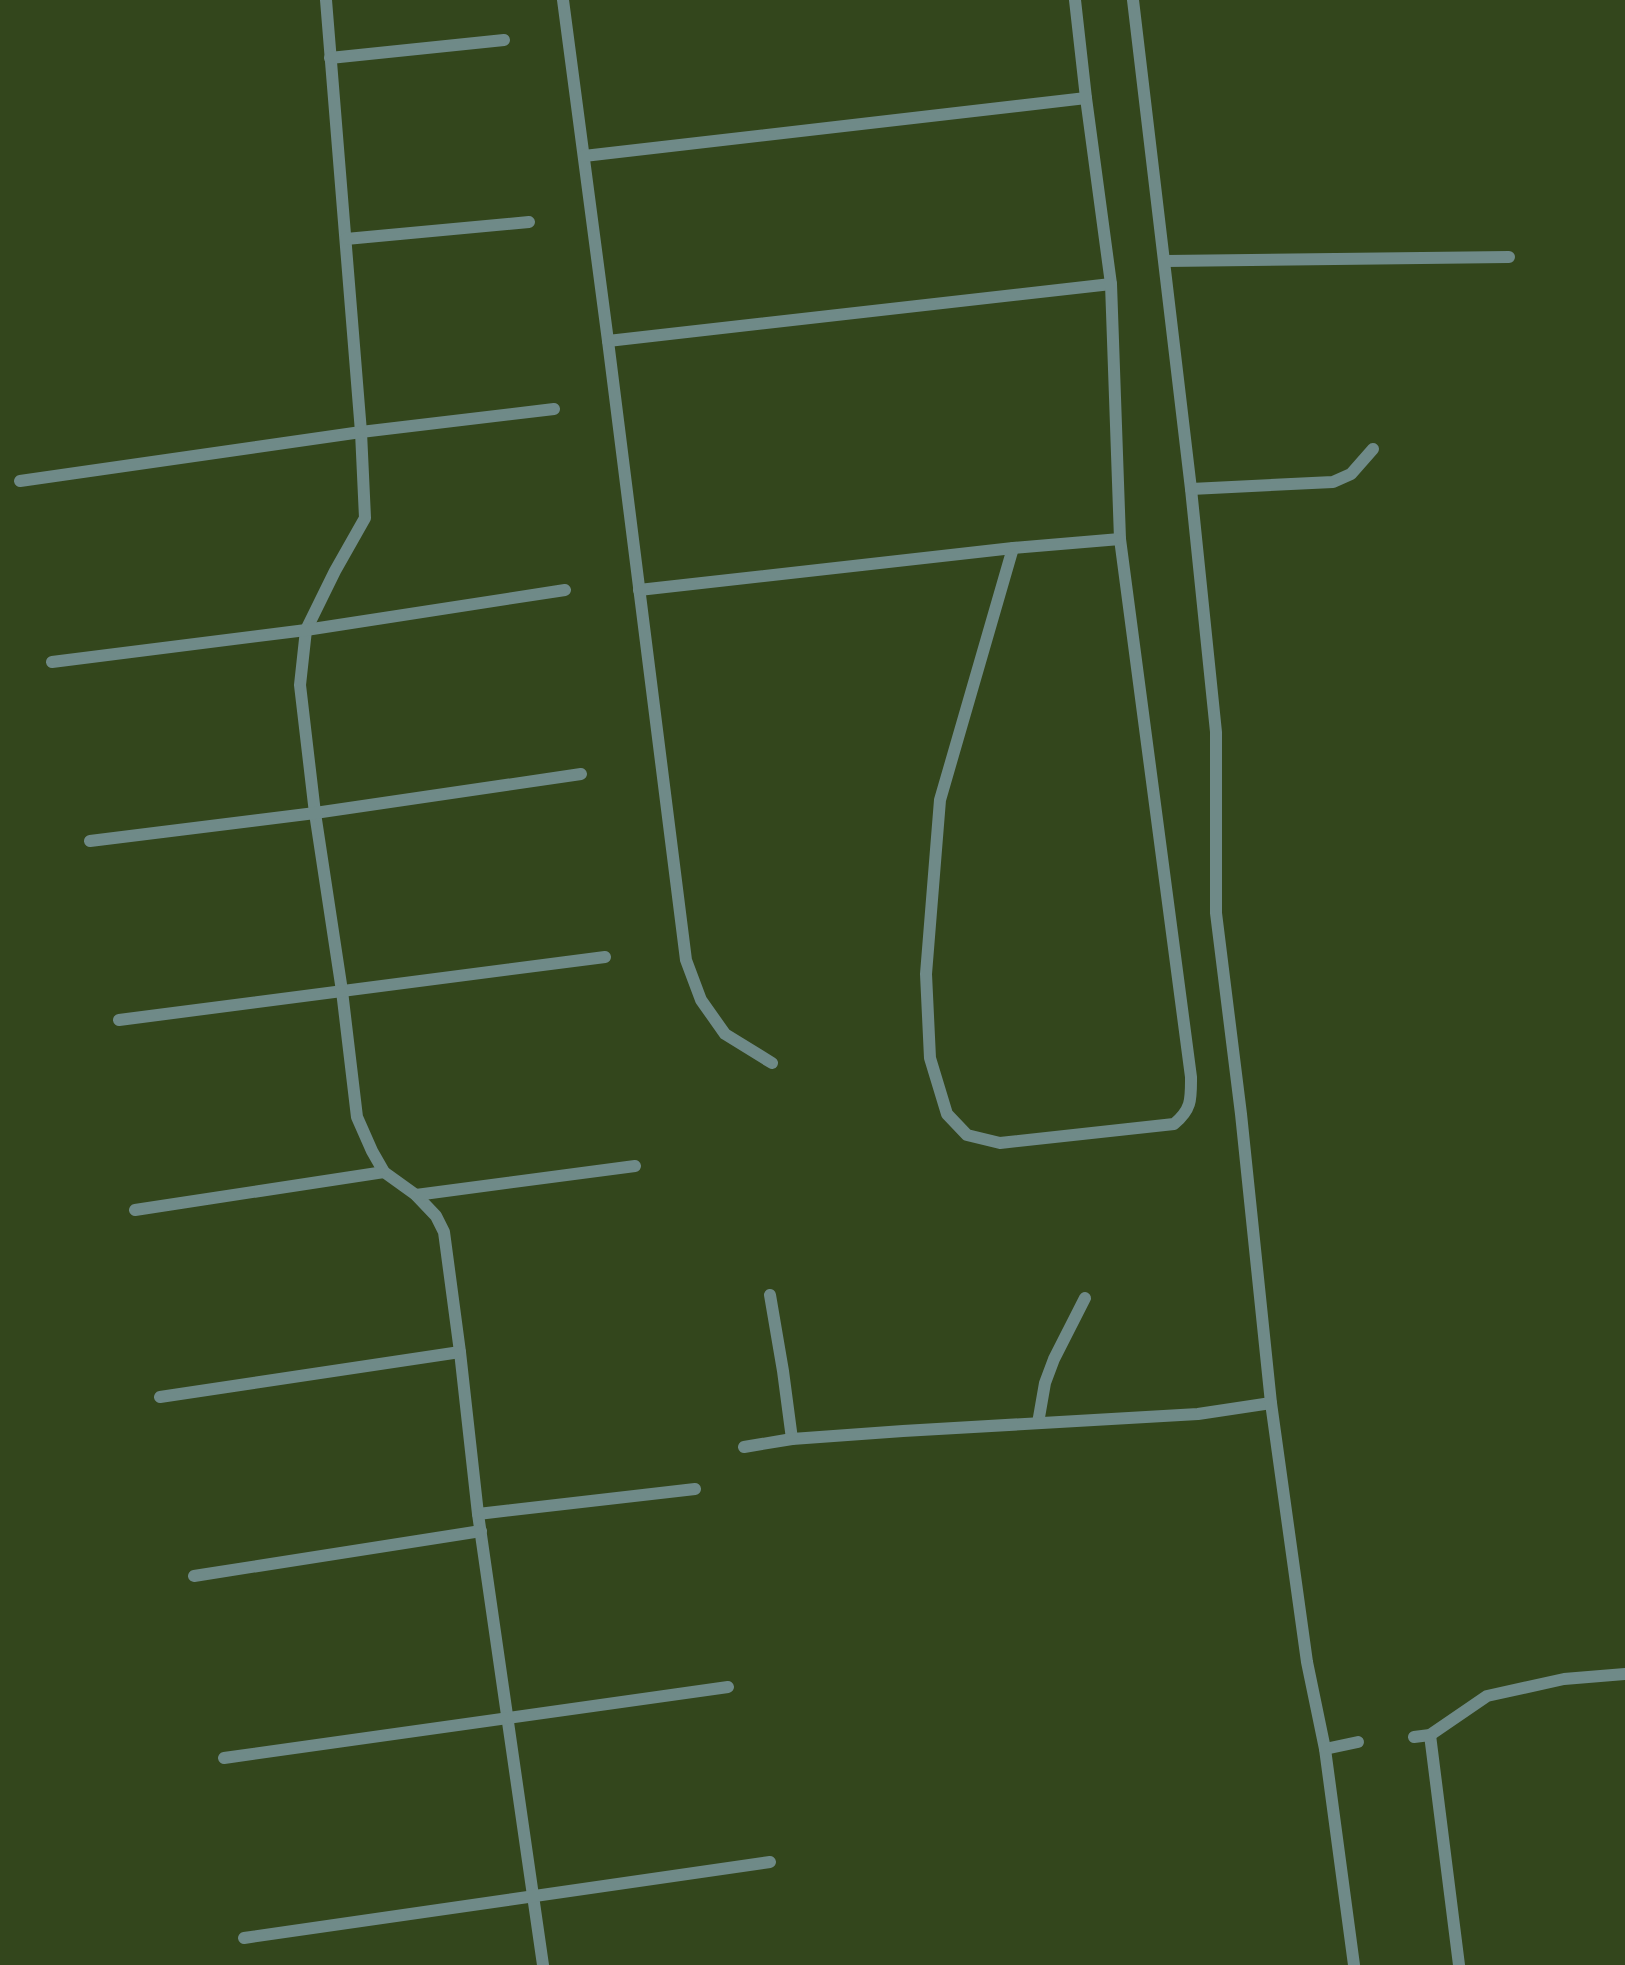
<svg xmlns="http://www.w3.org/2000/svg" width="1625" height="1965" viewBox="0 0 1625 1965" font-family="Ubuntu,sans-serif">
<rect width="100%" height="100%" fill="#33461c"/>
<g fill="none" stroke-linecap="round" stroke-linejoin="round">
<g stroke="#6f8a88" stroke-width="12">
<polyline points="1166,261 1509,257"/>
<polyline points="770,1295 783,1371 792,1439"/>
<polyline points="1038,1423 1045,1383 1054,1359 1085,1298"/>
<polyline points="744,1447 792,1439 903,1431 1198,1414 1271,1403"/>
<polyline points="1430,1735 1459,1965"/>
<polyline points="1414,1737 1430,1735 1487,1696 1564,1679 1625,1674"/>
<polyline points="1325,1749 1358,1742"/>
</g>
<g stroke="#6f8a88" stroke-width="12">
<polyline points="326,0 361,432 365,518 335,571 306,630 300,685 315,813 342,991 357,1117 372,1151 384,1172 416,1195 436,1216 444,1232 460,1352 478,1514 543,1965"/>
<polyline points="563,0 608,341 686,960 701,1000 725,1034 772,1063"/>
<polyline points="1133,0 1191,489 1216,732 1216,913 1241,1114 1271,1403 1307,1662 1325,1749 1354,1965"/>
<polyline points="330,58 504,40"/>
<polyline points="584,156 1086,98"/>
<polyline points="346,239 529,222"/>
<polyline points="608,341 1111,284"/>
<polyline points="20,481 361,432 554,409"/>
<polyline points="1191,489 1333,482 1351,474 1373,449"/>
<path d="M1013 548 940 800 926 974 930 1058 947 1114 967 1135 1000 1143 1174 1124C1192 1109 1191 1099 1191 1077L1120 539 1111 284 1086 98 1075 0"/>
<polyline points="639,590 1013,548 1120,539"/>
<polyline points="52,662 306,630 565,590"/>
<polyline points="90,841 315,813 581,774"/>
<polyline points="119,1020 605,957"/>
<polyline points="416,1195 635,1166"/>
<polyline points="135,1210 384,1172"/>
<polyline points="160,1397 460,1352"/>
<polyline points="478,1514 695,1489"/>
<polyline points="194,1576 481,1531"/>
<polyline points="224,1758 728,1687"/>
<polyline points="244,1938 770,1862"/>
</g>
</g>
</svg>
